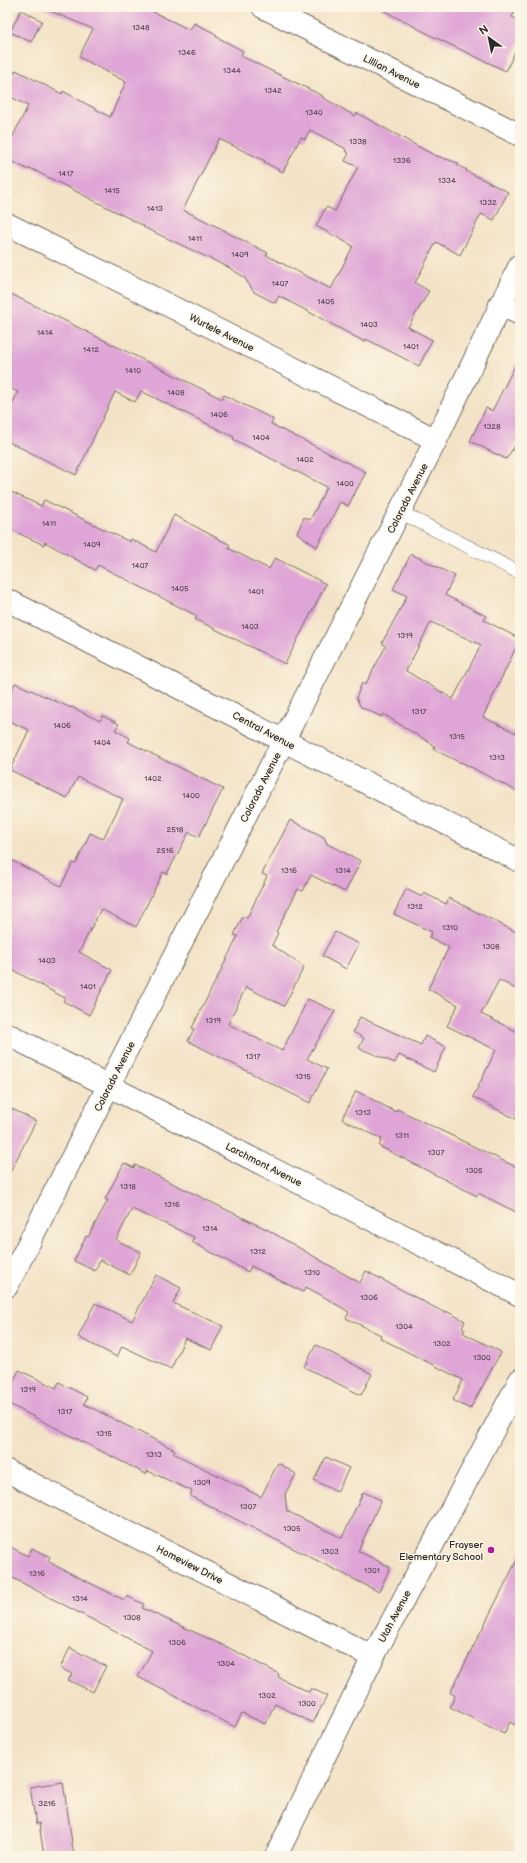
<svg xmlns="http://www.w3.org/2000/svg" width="527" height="1863" viewBox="0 0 527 1863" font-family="'Balsamiq Sans',sans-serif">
<rect width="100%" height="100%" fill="#fcf5e5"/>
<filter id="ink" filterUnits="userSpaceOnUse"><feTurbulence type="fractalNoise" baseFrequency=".025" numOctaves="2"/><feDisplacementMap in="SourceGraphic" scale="8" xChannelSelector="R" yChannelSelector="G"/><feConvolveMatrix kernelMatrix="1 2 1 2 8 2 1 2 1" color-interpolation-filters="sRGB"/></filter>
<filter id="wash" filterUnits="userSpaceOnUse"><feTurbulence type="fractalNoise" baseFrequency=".012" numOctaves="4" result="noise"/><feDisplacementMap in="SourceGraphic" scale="16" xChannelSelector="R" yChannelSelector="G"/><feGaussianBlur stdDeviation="0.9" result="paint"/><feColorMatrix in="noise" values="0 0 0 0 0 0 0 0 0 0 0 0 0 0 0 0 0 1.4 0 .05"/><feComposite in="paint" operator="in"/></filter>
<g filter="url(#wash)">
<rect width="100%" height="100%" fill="#f3e3c6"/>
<g id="blocks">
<g fill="#dfa5d6" fill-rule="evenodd">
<path d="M41 7H143L190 30 194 23 216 34 215 36 243 51 241 56 323 96 322 97 355 116 357 113 364 117 434 155 458 163 457 165 467 170 466 171 508 192 494 220 481 214 460 255 436 242 415 283 429 291 408 327 432 340 419 366 366 339 365 342 279 296 275 303 254 292 244 277 228 267 143 227 144 226 30 168 29 170 7 159V148L28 106 7 95V86L16 70 62 94 63 91 110 117 126 82 79 57 93 29ZM310 130 346 149 345 151 349 153 345 161 358 167 335 211 326 207 316 226 353 246 331 289 266 255 268 253 226 232V231L183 210 219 139 265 161 264 162 283 172 301 137 305 139Z"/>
<polygon points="377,7 517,7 512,17 520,21 520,41 506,71 432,36"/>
<polygon points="21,10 42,21 31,42 10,32"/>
<polygon points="7,292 222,399 224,395 273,419 271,424 366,472 348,506 340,502 317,547 297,533 304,517 310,520 327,487 233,439 234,437 141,391 135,402 115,392 76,475 7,441 7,415 18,392 7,387"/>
<polygon points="520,356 520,438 506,459 470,441 486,408 492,411"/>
<polygon points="7,490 41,506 44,500 130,542 131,539 156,552 174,515 230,545 228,548 269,569 275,558 326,584 285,664 195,619 197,616 98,565 95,570 45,542 44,545 7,528"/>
<path d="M411 554 455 576 445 595 486 616 484 620 520 639 483 717 520 735V793L461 762V763L433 749 435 746 383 714 382 717 361 707 356 698 362 683 365 685 386 646 382 643 407 596 393 589ZM431 622 481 645 453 699 406 671Z"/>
<polygon points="15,683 71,708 71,707 100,721 103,716 119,724 115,730 130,738 128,742 223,789 199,837 189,832 167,874 163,872 136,927 101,909 79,952 112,970 89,1015 63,1001 65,998 7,967 7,858 61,886 73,863 76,864 90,833 103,839 123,799 78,777 67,798 10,770 29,730 7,720 7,700"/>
<polygon points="290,820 324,837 327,844 361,861 345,892 311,875 303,891 298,889 276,932 278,933 272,945 304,967 284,1006 246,987 228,1024 282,1051 308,999 335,1011 307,1059 327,1069 310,1103 188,1041 194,1029 192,1028 238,936 234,935 243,916 247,918 267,876 262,874"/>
<polygon points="406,889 422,897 424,893 446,904 449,898 520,934 520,991 499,980 481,1014 520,1033 520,1121 473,1097 496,1050 447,1026 458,1005 428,989 449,947 429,937 432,932 394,914"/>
<polygon points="335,932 359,944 346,969 322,956"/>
<polygon points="360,1017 421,1045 425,1036 446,1047 434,1072 399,1055 395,1063 359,1048 364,1038 353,1032"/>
<polygon points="356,1091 396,1112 397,1109 520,1169 520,1214 478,1193 477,1196 379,1146 382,1139 342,1119"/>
<polygon points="12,1109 36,1121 7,1178 7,1119"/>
<polygon points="124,1163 134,1168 135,1165 268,1230 360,1283 366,1271 445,1313 446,1311 465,1321 462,1327 465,1329 463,1333 501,1352 470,1409 453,1400 463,1380 380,1338 381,1335 346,1318 349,1312 319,1294 306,1287 303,1292 251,1266 248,1272 192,1242 194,1237 132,1209 116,1240 141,1252 130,1275 100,1260 95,1271 74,1261 86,1236 88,1237 108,1200 105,1199"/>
<polygon points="156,1275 181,1288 173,1303 223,1326 211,1350 185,1338 171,1369 122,1346 117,1357 78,1337 95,1303 132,1321"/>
<polygon points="316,1345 372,1374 361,1395 304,1367"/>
<polygon points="19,1370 56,1388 59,1382 87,1397 84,1404 175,1450 173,1453 261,1497 278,1463 296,1474 285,1494 287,1511 342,1538 363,1492 381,1500 358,1551 390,1567 379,1592 190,1496 192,1491 148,1471 146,1474 7,1403 7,1394"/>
<polygon points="326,1457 349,1468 337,1492 314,1480"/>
<polygon points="7,1545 28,1556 32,1548 50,1557 48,1561 58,1567 124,1600 126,1596 144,1604 142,1608 231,1649 279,1674 278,1677 309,1692 311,1688 327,1696 313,1723 275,1704 265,1724 242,1713 235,1727 138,1677 152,1651 7,1575"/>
<polygon points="520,1554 520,1714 515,1725 510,1722 504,1734 450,1707 455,1695 450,1693"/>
<polygon points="70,1648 106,1666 93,1692 68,1680 72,1674 60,1668"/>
<polygon points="63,1782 74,1856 44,1856 39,1823 36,1824 30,1787"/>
</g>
</g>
</g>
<g filter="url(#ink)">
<use href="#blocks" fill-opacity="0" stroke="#716b61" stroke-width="1"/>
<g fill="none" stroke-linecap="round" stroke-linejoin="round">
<defs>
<polyline id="service" points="400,512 520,573"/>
<g id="minor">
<polyline points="263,7 520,135"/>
<polyline points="7,224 436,440"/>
<polyline points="500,304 520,314"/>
<polyline points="7,1034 520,1295"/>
<polyline points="7,1286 436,440 520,265"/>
<polyline points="7,1471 373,1657"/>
<polyline points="276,1856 373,1657 520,1380"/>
</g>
<polyline id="tertiary" points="7,600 520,861"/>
</defs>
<use href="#service" stroke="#716b61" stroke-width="14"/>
<use href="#minor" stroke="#716b61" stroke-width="24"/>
<use href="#tertiary" stroke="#716b61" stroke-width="24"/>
<use href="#service" stroke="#fff" stroke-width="13"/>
<use href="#minor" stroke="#fff" stroke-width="22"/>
<use href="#tertiary" stroke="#fff" stroke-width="22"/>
</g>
</g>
<circle fill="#b5179e" stroke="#fcf5e5" stroke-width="1.5" cx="491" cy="1550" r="4"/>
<g text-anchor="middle" stroke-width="3" stroke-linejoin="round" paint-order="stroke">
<g font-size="8" fill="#584a56">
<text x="141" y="30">1348</text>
<text x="187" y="55">1346</text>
<text x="232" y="73">1344</text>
<text x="273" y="93">1342</text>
<text x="314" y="115">1340</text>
<text x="358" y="144">1338</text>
<text x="402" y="163">1336</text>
<text x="66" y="176">1417</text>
<text x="447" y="183">1334</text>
<text x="112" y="193">1415</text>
<text x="488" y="205">1332</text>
<text x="155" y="211">1413</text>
<text x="195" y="241">1411</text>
<text x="240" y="257">1409</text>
<text x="280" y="286">1407</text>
<text x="326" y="304">1405</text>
<text x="369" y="327">1403</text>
<text x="45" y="335">1414</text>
<text x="411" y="349">1401</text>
<text x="91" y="352">1412</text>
<text x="133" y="373">1410</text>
<text x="176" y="395">1408</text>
<text x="219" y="417">1406</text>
<text x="492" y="429">1328</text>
<text x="261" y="440">1404</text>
<text x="305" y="462">1402</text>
<text x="345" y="486">1400</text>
<text x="49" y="526">1411</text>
<text x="92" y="547">1409</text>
<text x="140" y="568">1407</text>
<text x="180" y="591">1405</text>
<text x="256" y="594">1401</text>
<text x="250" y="629">1403</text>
<text x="405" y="638">1319</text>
<text x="419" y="714">1317</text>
<text x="62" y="728">1406</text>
<text x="457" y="739">1315</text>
<text x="102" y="745">1404</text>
<text x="497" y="760">1313</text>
<text x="153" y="781">1402</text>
<text x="191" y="798">1400</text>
<text x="175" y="832">2518</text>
<text x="165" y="853">2516</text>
<text x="289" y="873">1316</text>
<text x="343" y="873">1314</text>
<text x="415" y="909">1312</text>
<text x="450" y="930">1310</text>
<text x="491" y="949">1308</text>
<text x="47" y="963">1403</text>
<text x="88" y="989">1401</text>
<text x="213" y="1023">1319</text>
<text x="253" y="1059">1317</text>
<text x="303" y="1079">1315</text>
<text x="363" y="1115">1313</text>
<text x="402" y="1138">1311</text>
<text x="436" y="1155">1307</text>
<text x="474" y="1173">1305</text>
<text x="128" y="1189">1318</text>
<text x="172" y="1207">1316</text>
<text x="210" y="1231">1314</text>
<text x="258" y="1254">1312</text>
<text x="312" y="1275">1310</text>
<text x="369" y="1300">1306</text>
<text x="404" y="1329">1304</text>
<text x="442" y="1346">1302</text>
<text x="482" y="1360">1300</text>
<text x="28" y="1392">1319</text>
<text x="65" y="1414">1317</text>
<text x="104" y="1436">1315</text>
<text x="154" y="1457">1313</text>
<text x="202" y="1485">1309</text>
<text x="248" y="1509">1307</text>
<text x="292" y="1531">1305</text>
<text x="330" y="1554">1303</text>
<text x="372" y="1573">1301</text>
<text x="37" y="1576">1316</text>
<text x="80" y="1601">1314</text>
<text x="132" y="1620">1308</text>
<text x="177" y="1645">1306</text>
<text x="226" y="1666">1304</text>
<text x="267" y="1698">1302</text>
<text x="307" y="1706">1300</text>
<text x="47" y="1806">3216</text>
</g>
<g font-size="10" fill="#2b2b2b" stroke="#fcf5e5">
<text transform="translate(392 71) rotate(27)" y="4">Lillian Avenue</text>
<text transform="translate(222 332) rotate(27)" y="4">Wurtele Avenue</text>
<text transform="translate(407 498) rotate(-63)" y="4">Colorado Avenue</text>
<text transform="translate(264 730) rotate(28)" y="4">Central Avenue</text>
<text transform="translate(260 787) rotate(-63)" y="4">Colorado Avenue</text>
<text transform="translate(114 1076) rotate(-63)" y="4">Colorado Avenue</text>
<text transform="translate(264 1164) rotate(27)" y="4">Larchmont Avenue</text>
<text transform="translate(190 1564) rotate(27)" y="4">Homeview Drive</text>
<text transform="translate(394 1616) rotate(-62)" y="4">Utah Avenue</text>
</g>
<g font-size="10" fill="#2b2b2b" stroke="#fcf5e5" text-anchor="end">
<text x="483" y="1548">Frayser<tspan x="483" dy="12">Elementary School</tspan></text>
</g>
</g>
<rect width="527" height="1863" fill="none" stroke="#fcf5e5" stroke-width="24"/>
<g transform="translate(489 38) rotate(327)" stroke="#fcf5e5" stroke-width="3" paint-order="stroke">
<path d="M0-3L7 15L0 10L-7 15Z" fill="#2b2b2b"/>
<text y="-6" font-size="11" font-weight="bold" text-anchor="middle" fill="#2b2b2b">N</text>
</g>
</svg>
